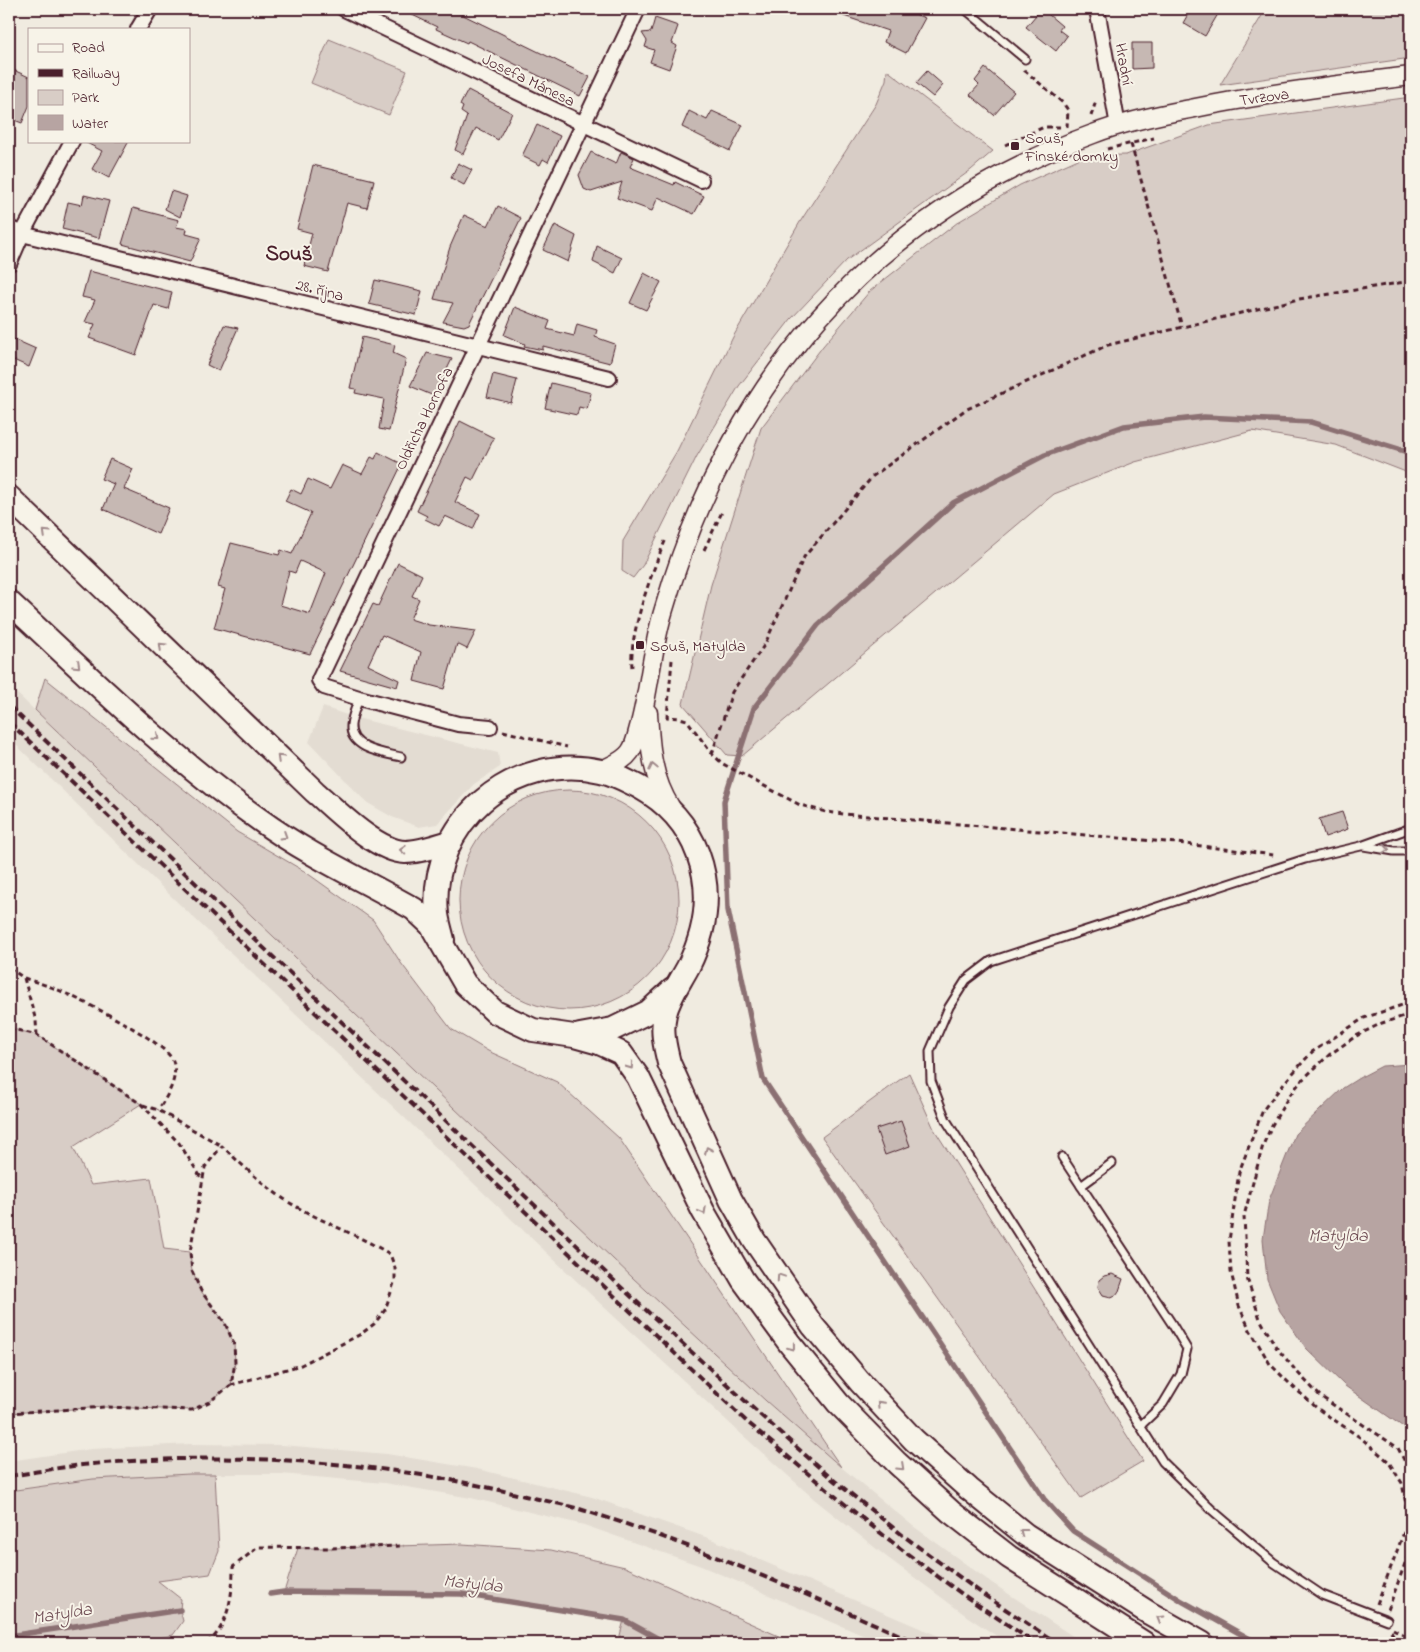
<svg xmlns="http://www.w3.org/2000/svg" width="1420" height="1652" viewBox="0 0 1420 1652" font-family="'Indie Flower',sans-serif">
<rect width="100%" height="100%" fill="#f0ebe0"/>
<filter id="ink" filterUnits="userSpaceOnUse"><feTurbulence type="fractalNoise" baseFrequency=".02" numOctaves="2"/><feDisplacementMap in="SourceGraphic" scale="10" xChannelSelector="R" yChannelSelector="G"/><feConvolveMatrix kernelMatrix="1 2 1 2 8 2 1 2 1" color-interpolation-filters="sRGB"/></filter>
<g filter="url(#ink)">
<g fill="#e3dcd2">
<polygon points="9,686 633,1278 766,1401 841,1467 913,1526 992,1583 1083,1643 1007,1643 968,1617 888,1558 814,1499 738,1431 605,1308 174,899 9,738"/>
<polygon points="323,707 353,717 498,753 500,767 474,784 437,824 419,827 392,817 366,802 309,742"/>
<polygon points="190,1444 282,1445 387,1454 477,1469 592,1497 711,1539 955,1643 881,1643 701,1566 584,1525 471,1498 384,1483 281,1474 190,1474 93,1479 9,1491 9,1461 91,1449"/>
</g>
<g fill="#d8cdc6" stroke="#917678">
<polygon points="1266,9 1411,9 1411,58 1220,85"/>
<polygon points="329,39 407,71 389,115 311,83"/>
<polygon points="887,70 993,151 971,170 847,260 791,319 739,386 697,456 643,565 633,578 622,571 623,541 677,451 733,337 800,222 876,104 886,80"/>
<polygon points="1411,97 1411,474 1336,445 1252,431 1135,462 1054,494 742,756 727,755 683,704 711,585 761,428 823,346 870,291 958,222 1020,185 1085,156 1126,155 1209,125"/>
<polygon points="45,678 237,832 304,871 373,920 401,963 451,1029 488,1051 557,1082 619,1138 841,1467 766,1401 633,1278 35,710"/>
<circle cx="569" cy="900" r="110"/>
<polygon points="9,1028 37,1035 141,1104 73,1147 91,1185 151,1178 164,1249 190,1252 192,1271 201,1291 225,1323 234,1344 235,1363 231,1385 209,1402 192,1410 105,1407 9,1413"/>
<polygon points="909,1073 934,1129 1143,1461 1081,1498 822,1137"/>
<polygon points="190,1474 215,1474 219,1551 210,1574 158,1581 181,1599 180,1610 183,1621 173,1635 136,1643 9,1643 9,1491 93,1479"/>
<polygon points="462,1544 551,1550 625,1567 794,1643 618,1643 624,1620 461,1594 284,1592 298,1548 332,1548"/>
</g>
<polygon fill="#b7a4a2" stroke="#8b6f72" points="1411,1064 1411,1435 1409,1431 1345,1386 1306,1348 1280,1311 1267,1279 1263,1239 1269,1200 1295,1134 1343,1088 1359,1078 1382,1066"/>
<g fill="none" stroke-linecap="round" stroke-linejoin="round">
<g stroke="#8b6f72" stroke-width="5.5">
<polyline points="270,1594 284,1592 461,1594 624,1620 666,1643"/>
<polyline points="9,1636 180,1610"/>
<polyline points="1257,1643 1182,1601 1073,1531 1044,1499 763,1079 728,910 724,801 754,708 818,625 953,503 1045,455 1124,426 1204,417 1311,422 1411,453"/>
</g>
</g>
<g fill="#c6b8b3" stroke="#4a1f2b" fill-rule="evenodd">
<polygon points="400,9 451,9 590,77 580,96 468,41 467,43 436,29 437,27"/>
<polygon points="829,9 902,9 925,18 906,53 884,42 888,31 829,11"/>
<polygon points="1041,9 1048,9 1049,15 1062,26 1059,30 1067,36 1056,51 1026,27"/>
<polygon points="1191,9 1221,9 1205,36 1183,23"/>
<polygon points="655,18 678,26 672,43 677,46 669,69 650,62 654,50 645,47 647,41 642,33 651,32"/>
<polygon points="1132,43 1152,43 1152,68 1132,69"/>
<polygon points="9,68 29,77 29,106 22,123 9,118"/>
<polygon points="985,68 1014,92 994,115 970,95 979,85 975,81"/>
<polygon points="927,71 943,85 933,97 916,83"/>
<polygon points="468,90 512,113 498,140 476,128 463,154 455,150 467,116 461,112 463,107 460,105"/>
<polygon points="689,111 707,120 712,111 743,125 730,151 682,127"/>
<polygon points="537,125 560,136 548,162 543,159 540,165 522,156"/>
<polygon points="83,141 129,141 109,178 92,169 102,151"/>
<polygon points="591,152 616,164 621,152 634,158 630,167 674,185 675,182 704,196 694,214 658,197 652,211 617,198 622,182 591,192 584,189 579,175"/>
<polygon points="458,163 472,170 464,185 451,178"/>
<polygon points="313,165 374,180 367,208 347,203 328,272 304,266 312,233 297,229"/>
<polygon points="171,191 187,196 180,217 165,209"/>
<polygon points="84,195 109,201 99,238 62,229 68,202 82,205"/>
<polygon points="498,206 521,218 469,324 464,326 443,322 453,303 434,299 450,247 464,215 488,226"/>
<polygon points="133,208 179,220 176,227 187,229 186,234 201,238 190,262 122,244"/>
<polygon points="555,225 576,236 568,262 543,250"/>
<polygon points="597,246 622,258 615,273 593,262"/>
<polygon points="89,271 172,292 168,309 154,305 136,355 89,338 95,324 85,322 95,300 82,297"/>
<polygon points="644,273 661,282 646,310 630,303"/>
<polygon points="375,280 422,291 416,315 369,304"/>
<polygon points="515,307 550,321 547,329 574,336 577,324 597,330 595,337 615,344 610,363 543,346 543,350 524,346 525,344 504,335"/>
<polygon points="224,325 238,328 219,371 207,365"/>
<polygon points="9,337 36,349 29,367 9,358"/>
<polygon points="362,337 395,345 393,353 406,359 389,431 379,429 384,399 355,393 356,389 350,388"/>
<polygon points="427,353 452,359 434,396 410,386"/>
<polygon points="493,374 517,380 511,403 487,397"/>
<polygon points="551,383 591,393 587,409 579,407 577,415 545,408"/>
<polygon points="460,421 494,438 473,480 467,477 455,502 480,514 473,529 445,516 439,526 425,519 427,516 417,511"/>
<path d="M378 452 402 464 310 654 214 628 225 589 218 587 231 543 279 555 281 550 292 554 311 513 285 501 291 489 301 494 308 479 330 489 342 465 362 474 371 457 375 459ZM300 561 326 573 310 614 280 605 289 571 295 573Z"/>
<polygon points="110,459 133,469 124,489 169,508 158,534 103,509 114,484 101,479"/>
<polygon points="398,563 422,575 412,596 419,599 410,619 429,625 476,631 467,649 457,644 444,689 414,681 421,652 382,635 368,665 399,680 397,687 340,671 373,604 378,606"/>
<polygon points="1342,812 1348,829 1325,837 1319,819"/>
<polygon points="901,1121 910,1146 885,1155 876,1129"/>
<polygon points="1112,1274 1123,1279 1119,1291 1116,1295 1111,1297 1103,1295 1098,1287 1099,1280 1104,1276"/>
</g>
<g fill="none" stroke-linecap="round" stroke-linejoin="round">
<defs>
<g id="service">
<polyline points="965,9 1025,59"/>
<path d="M359 698C356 707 352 716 351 725 349 749 384 753 401 757"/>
<polyline points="1364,846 1394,851 1411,851"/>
<polyline points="1062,1157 1172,1324 1187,1349 1181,1374 1163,1404 1140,1426"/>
<polyline points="1081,1186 1112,1163"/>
<polyline points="1387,1620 1322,1595 1273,1562 1212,1510 1163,1462 946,1120 931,1081 930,1051 949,1007 966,980 991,961 1305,859 1361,846 1411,828"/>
</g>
<g id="minor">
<polyline points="344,9 701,180"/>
<polyline points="1097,9 1118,126"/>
<polyline points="138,29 150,9"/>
<polyline points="9,228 22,234 609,378"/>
<polyline points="9,264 22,234 72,141"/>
<polyline points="490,727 458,724 359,698 324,687 319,680 638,9"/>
</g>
<g id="tertiary">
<path d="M648 713C650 748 652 778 671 808"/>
<path d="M601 771C611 765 623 762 630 752 636 744 637 733 640 724 650 686 652 647 664 609 729 384 871 215 1093 134 1124 122 1157 115 1190 109 1263 94 1337 85 1411 76"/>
</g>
<g id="trunk">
<path d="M9 497 315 792C336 810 376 851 405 852 420 852 436 846 450 842"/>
<path d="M9 602C90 677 169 756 260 820 308 855 363 880 414 909L431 925 465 984 495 1012 533 1030 574 1036 599 1043 621 1053 638 1077 703 1211 743 1280 790 1344 838 1403 897 1463 951 1512 1009 1557 1144 1643"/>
<path d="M443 940C441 931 438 922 437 914 428 823 513 751 601 771 615 774 627 781 639 787 666 802 687 824 698 854 712 892 706 931 688 967 680 982 669 997 665 1014 661 1031 665 1047 669 1063L731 1200 754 1240 813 1326 860 1382 914 1440 969 1489 1026 1535 1149 1613 1202 1643"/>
<polyline points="580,1035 613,1029 648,1012 672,990"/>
</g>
</defs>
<use href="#service" stroke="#4a1f2b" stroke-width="11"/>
<use href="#minor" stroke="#4a1f2b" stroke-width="18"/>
<use href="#tertiary" stroke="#4a1f2b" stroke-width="21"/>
<use href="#trunk" stroke="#4a1f2b" stroke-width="26"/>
<g stroke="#4a1f2b" stroke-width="3" stroke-dasharray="5 4" stroke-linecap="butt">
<polyline points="1024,70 1063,103 1068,110 1067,127"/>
<polyline points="1091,116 1096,101"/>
<polyline points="1131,144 1182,327"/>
<polyline points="1005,145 1044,127 1064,127"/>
<polyline points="1107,149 1154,138"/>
<polyline points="704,550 722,512"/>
<polyline points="672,660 667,717 680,718 687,720 712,754 723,764 800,805 826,812 844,814 1177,843 1274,855"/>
<path d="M632 667C629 633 652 571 666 539"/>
<polyline points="503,731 567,747"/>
<polyline points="712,754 732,692 765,644 804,557 873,476 965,410 1108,345 1299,299 1411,281"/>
<polyline points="9,968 24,978 36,1021 37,1035"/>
<path d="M24 978C38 983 54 987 67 994 87 1003 166 1042 173 1061 179 1079 167 1096 158 1110"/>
<polyline points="1411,1014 1382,1023 1356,1036 1329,1055 1302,1080 1289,1096 1272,1125 1263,1145 1244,1216 1247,1278 1260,1319 1276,1347 1297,1372 1320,1396 1398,1448 1411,1474"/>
<polyline points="9,1028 37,1035 141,1104 179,1143 202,1179"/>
<polyline points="143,1105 158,1110 222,1146"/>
<path d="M9 1413 105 1407 192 1410 209 1402 231 1385 235 1363 234 1344 225 1323 201 1291 192 1271 190 1252 205 1167 222 1146C243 1166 265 1187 290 1203 322 1222 358 1235 390 1254L395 1268V1280L385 1310 374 1324 361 1334 301 1365 231 1385"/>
<polyline points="1377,1604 1406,1527 1406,1504 1402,1483 1388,1461 1361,1438 1318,1409 1290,1384 1270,1364 1250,1330 1239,1306 1231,1272 1229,1241 1239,1172 1263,1110 1284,1083 1312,1052 1364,1018 1411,1002"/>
<polyline points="1388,1610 1411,1547"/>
<polyline points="1393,1629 1411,1638"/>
<polyline points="1391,1631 1395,1639 1401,1643"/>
<path d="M207 1643C229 1627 233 1592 233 1567L258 1547 332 1548 404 1546"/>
</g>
<use href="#service" stroke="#f7f3e8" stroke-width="7"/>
<use href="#minor" stroke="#f7f3e8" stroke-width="14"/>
<use href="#tertiary" stroke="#f7f3e8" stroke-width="18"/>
<use href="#trunk" stroke="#f7f3e8" stroke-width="22"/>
<g stroke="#4a1f2b" stroke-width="4" stroke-dasharray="8 4" stroke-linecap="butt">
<polyline points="9,706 623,1289 756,1411 831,1478 905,1537 984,1595 1057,1643"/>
<path d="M9 722 745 1420C820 1484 896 1549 978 1605 997 1618 1016 1630 1035 1643"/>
<path d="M9 1476C37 1472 65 1466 93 1464 238 1451 384 1461 525 1496 546 1501 568 1505 589 1512 702 1547 810 1596 918 1643"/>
</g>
</g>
<defs><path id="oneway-chevron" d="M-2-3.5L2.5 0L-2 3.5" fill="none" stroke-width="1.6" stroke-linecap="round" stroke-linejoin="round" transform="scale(1.25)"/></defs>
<g stroke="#a0898a">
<use href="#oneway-chevron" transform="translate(46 533) rotate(-136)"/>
<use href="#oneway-chevron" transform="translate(162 646) rotate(-136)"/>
<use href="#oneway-chevron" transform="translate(77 665) rotate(43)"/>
<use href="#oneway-chevron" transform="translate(156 737) rotate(41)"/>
<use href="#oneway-chevron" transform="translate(280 758) rotate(-136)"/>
<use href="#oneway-chevron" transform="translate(653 767) rotate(-103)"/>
<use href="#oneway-chevron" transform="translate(284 836) rotate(32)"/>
<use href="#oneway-chevron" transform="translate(1386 849) rotate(8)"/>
<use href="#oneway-chevron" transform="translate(403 850) rotate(-177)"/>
<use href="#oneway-chevron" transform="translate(630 1066) rotate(55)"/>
<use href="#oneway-chevron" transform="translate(708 1150) rotate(-114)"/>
<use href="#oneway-chevron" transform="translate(703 1211) rotate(62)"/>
<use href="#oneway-chevron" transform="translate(780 1277) rotate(-124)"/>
<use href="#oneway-chevron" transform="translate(792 1347) rotate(52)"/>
<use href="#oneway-chevron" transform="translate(880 1404) rotate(-133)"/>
<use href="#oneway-chevron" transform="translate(901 1467) rotate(43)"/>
<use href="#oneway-chevron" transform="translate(1023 1532) rotate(-143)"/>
<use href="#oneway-chevron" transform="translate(1160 1619) rotate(-150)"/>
</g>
</g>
<g fill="#4a1f2b" stroke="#f7f3e8" stroke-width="2">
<rect x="1010" y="141" width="10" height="10" rx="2.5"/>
<rect x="635" y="640" width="10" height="10" rx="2.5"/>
</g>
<g text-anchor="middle" stroke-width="4" stroke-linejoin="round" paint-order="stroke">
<g font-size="16" fill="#4a1f2b" stroke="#f7f3e8">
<text transform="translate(1125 64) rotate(80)" y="6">Hradní</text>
<text transform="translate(529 79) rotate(26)" y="6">Josefa Mánesa</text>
<text transform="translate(1264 96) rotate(-8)" y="6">Tvrzova</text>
<text transform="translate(320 289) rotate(14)" y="6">28. října</text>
<text transform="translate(423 418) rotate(-64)" y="6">Oldřicha Hornofa</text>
</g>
<g font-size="16" fill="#4a1f2b" stroke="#f7f3e8" text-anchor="start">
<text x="1025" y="143">Souš,<tspan x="1025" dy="18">Finské domky</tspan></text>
<text x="650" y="651">Souš, Matylda</text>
</g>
<g font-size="18" font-style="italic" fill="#704e55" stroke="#f7f3e8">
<text x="1338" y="1241">Matylda</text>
<text transform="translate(473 1583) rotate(6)" y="6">Matylda</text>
<text transform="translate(62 1613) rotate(-9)" y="6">Matylda</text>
</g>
<g font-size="21" font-weight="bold" fill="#4a1f2b" stroke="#f7f3e8">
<text x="289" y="260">Souš</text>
</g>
</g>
<rect width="1420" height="1652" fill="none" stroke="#f7f3e8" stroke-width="30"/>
<rect x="15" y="15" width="1390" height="1622" fill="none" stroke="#4a1f2b" stroke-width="2" filter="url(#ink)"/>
<rect x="28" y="28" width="162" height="115" fill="#f7f3e8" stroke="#b29e9c"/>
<rect x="38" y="44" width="25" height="8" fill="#f7f3e8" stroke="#b29e9c"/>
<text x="72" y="52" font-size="15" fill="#4a1f2b">Road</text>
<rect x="38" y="69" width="25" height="8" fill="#4a1f2b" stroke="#b29e9c"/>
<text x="72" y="78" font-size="15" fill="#4a1f2b">Railway</text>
<rect x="38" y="90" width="25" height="15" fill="#d8cdc6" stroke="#b29e9c"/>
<text x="72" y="102" font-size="15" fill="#4a1f2b">Park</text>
<rect x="38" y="115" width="25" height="15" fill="#b7a4a2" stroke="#b29e9c"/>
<text x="72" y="128" font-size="15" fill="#4a1f2b">Water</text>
</svg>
